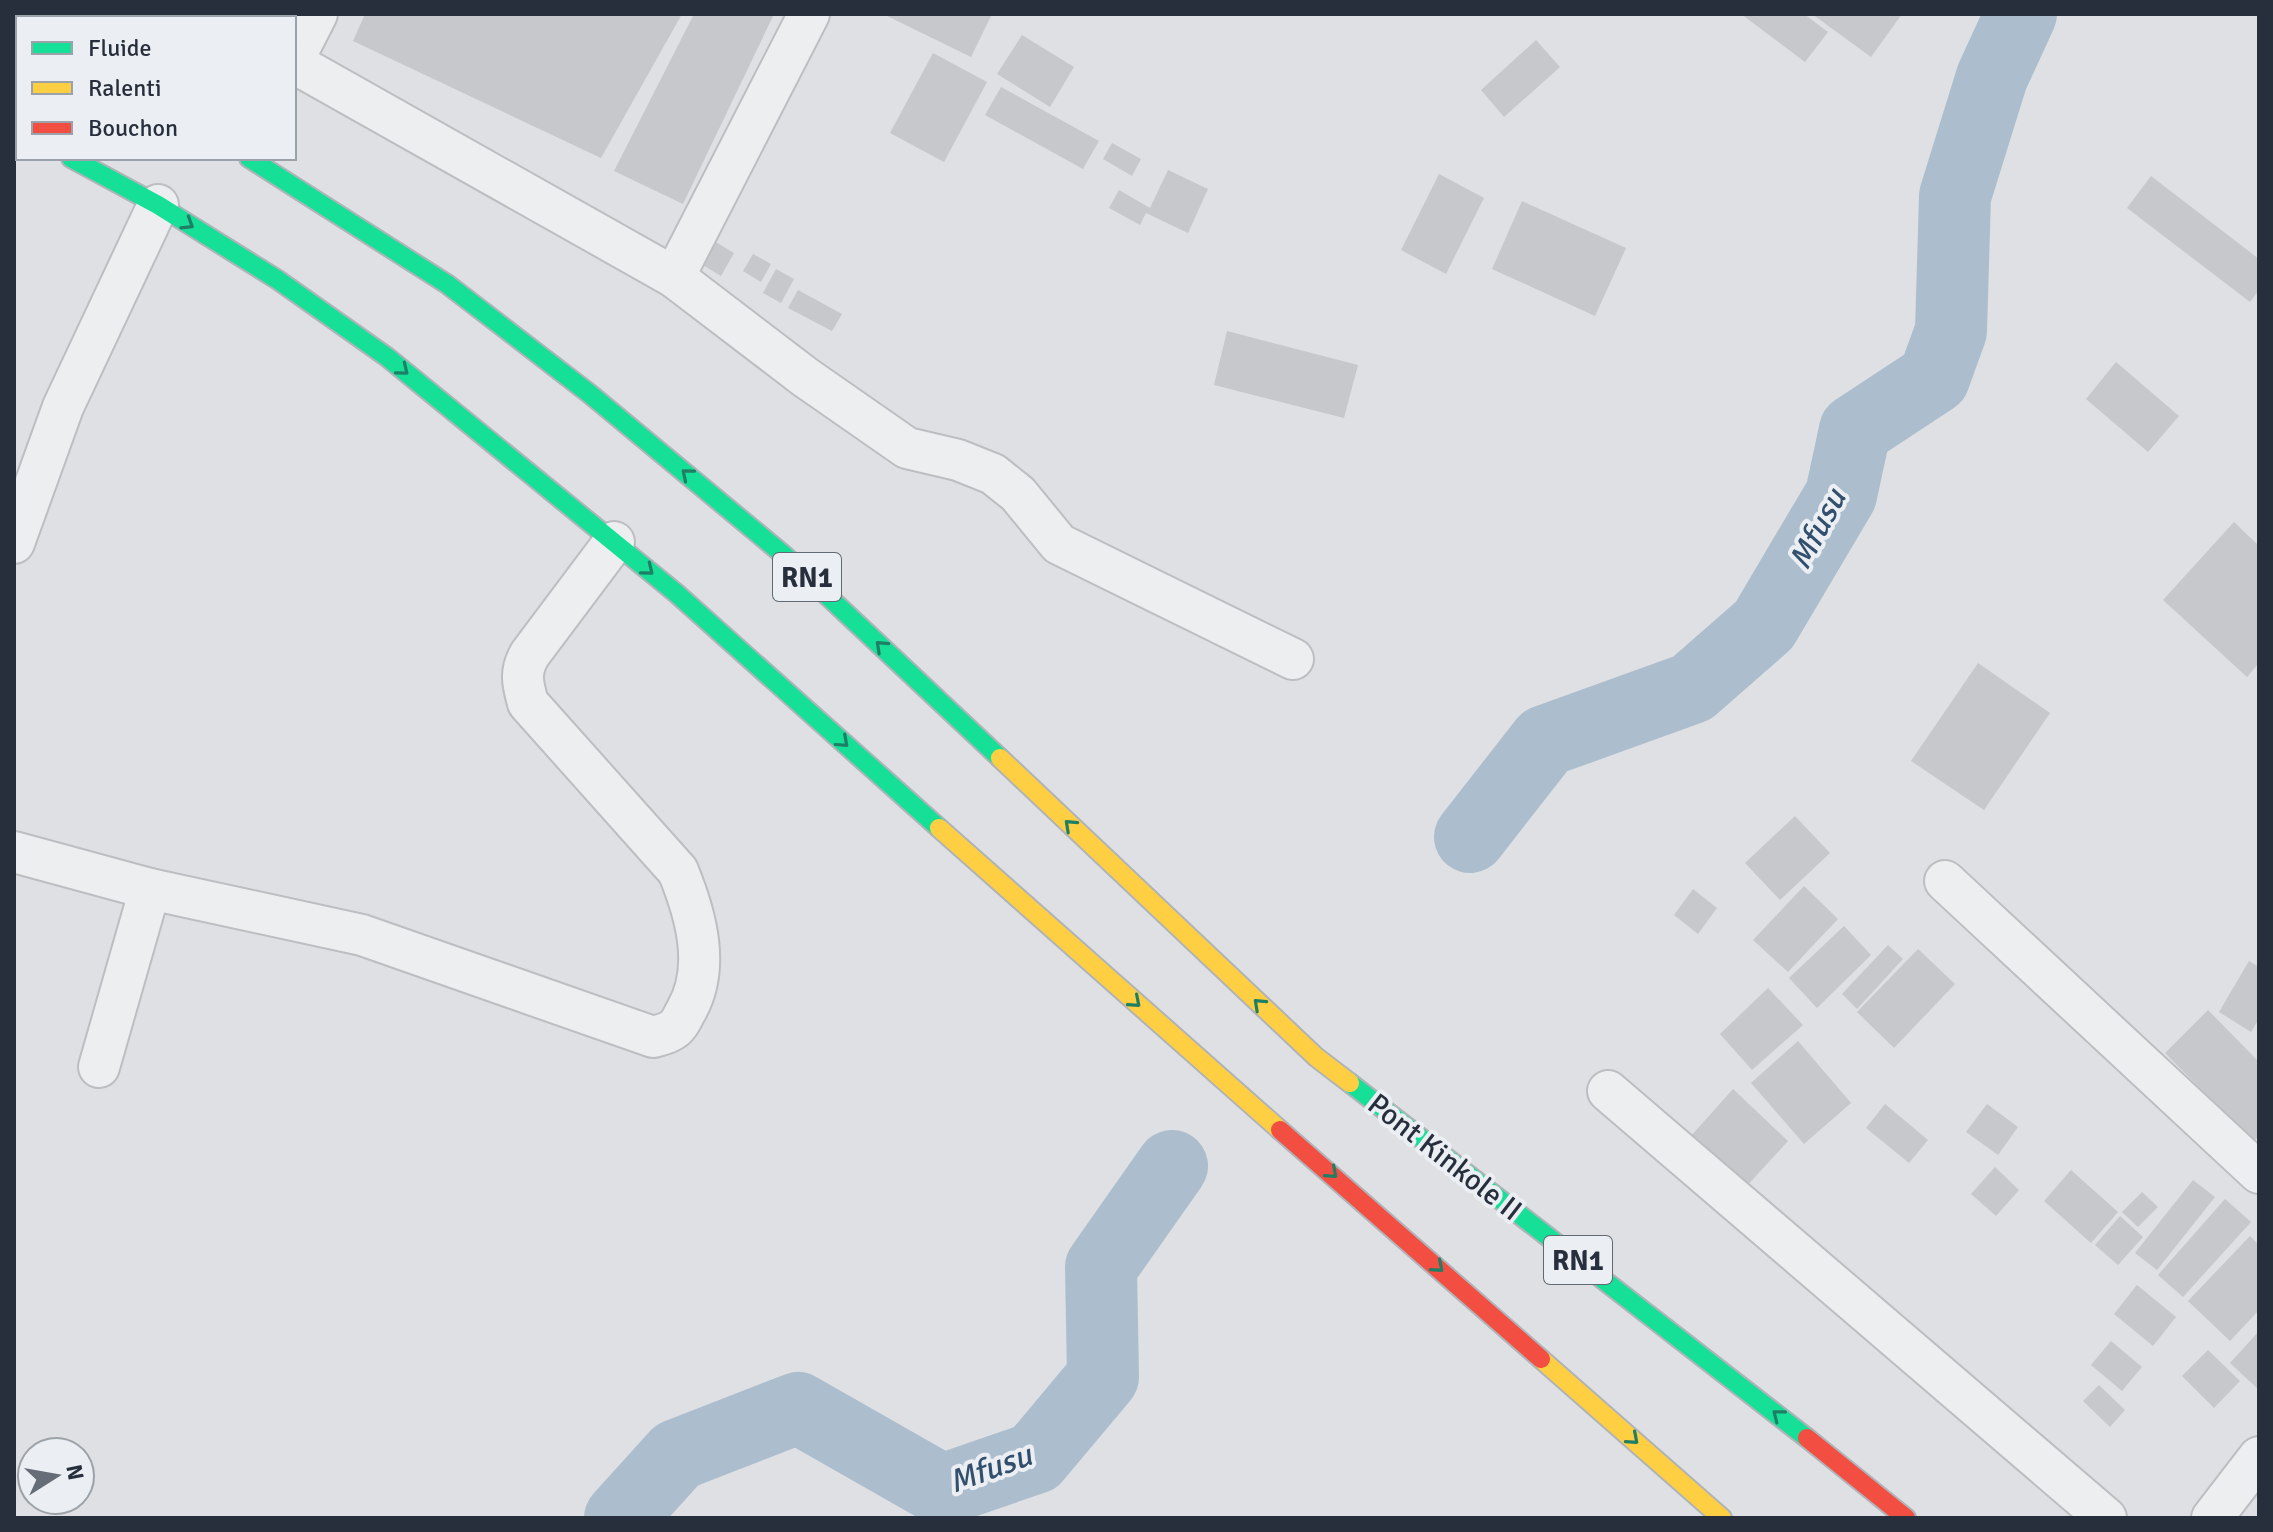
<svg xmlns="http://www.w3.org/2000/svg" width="2273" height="1532" viewBox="0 0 2273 1532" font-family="Signika,sans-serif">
<rect width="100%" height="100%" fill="#dee0e3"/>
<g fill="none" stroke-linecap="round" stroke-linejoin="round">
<polyline stroke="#acbece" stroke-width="12" points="942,1490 955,1518"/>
<g stroke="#acbece" stroke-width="72">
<polyline points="1470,837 1545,741 1692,688 1764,625 1841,495 1855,430 1934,378 1951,331 1955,196 1992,77 2021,14"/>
<polyline points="620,1518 677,1455 798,1408 942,1490 1035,1458 1103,1377 1101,1267 1172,1166"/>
</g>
</g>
<g fill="#c6c8cb">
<polygon points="365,14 682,14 601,158 353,41"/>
<polygon points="694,14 774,14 683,204 614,171"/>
<polygon points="883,14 992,14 971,57"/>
<polygon points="1741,14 1804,14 1828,32 1805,62"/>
<polygon points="1812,14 1902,14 1871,57"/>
<polygon points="1022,35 1074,67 1050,107 997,74"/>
<polygon points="1536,40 1560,67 1504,117 1481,90"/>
<polygon points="933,53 987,82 944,162 890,133"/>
<polygon points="1001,87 1099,141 1083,169 985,115"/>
<polygon points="1112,143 1141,159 1132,176 1103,159"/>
<polygon points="1168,170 1208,189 1188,233 1146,213 1140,225 1109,208 1119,190 1150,208"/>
<polygon points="1439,174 1484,198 1446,274 1401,250"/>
<polygon points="2151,176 2259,259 2259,290 2250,302 2127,208"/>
<polygon points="1522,201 1626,248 1595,316 1492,269"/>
<polygon points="709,238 734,253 721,276 696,261"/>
<polygon points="753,254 771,264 761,282 743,271"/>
<polygon points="776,269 794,279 781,303 763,293"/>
<polygon points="798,290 842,314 832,331 788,308"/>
<polygon points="1227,331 1358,365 1344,418 1214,385"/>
<polygon points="2116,362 2179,416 2148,452 2086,399"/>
<polygon points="2234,522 2259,546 2259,663 2247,677 2163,600"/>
<polygon points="1978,663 2050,713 1984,810 1911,761"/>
<polygon points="1795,816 1830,853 1780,900 1745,863"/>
<polygon points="1804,886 1838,919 1788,972 1753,940"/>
<polygon points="1693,889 1717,908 1698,934 1674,915"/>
<polygon points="1844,926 1871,955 1817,1008 1789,978"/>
<polygon points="1888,945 1903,959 1857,1009 1842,994"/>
<polygon points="1918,949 1955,984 1894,1048 1857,1012"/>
<polygon points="2249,961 2259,967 2259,1019 2251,1032 2219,1012"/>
<polygon points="1768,988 1803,1025 1752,1070 1720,1034"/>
<polygon points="2208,1010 2259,1062 2259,1136 2253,1142 2165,1053"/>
<polygon points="1798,1041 1851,1103 1804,1144 1751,1083"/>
<polygon points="1733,1089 1788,1141 1745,1188 1690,1137"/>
<polygon points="1885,1104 1928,1140 1909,1163 1866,1128"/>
<polygon points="1987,1104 2018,1127 1998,1155 1966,1132"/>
<polygon points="1995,1167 2019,1190 1996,1216 1971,1194"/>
<polygon points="2071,1170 2118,1212 2091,1243 2044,1201"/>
<polygon points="2193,1180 2215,1197 2157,1270 2135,1253"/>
<polygon points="2142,1192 2158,1207 2138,1227 2122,1212"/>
<polygon points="2225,1199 2251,1222 2183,1297 2158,1275"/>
<polygon points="2120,1216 2143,1237 2118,1265 2095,1245"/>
<polygon points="2250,1236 2259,1245 2259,1310 2230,1341 2188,1301"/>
<polygon points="2137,1285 2176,1317 2153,1346 2114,1314"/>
<polygon points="2259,1331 2259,1390 2230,1363"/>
<polygon points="2111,1341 2142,1367 2122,1391 2091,1365"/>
<polygon points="2208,1350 2240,1381 2214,1408 2182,1376"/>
<polygon points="2099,1385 2125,1410 2110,1427 2083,1401"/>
</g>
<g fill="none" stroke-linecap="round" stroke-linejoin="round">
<defs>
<g id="street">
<polyline points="125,14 134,18"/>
<polyline points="294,59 317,14"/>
<polyline points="294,63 674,277 805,377 907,448 958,460 993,474 1018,494 1059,544 1293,659"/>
<polyline points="674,277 809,14"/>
<polyline points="14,543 63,407 158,205"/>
<path d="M14 852 150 889 362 935 653 1037C660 1035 670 1033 676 1027 680 1024 683 1016 686 1011 711 968 696 915 678 871L528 703C523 685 519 672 530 654L614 542"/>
<polyline points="1945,881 2259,1173"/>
<polyline points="99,1067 150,889"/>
<polyline points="1608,1091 2106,1518"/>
<polyline points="2212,1518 2259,1457"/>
</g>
<g id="fast">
<polyline points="14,23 18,25"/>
<polyline points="14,127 18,129"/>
<polyline points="71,158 158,205 278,280 387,357 676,593 939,828"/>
<polyline points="249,158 447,284 590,394 785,556 1000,758"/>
<polyline points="1350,1083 1807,1438"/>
</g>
<g id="slow">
<polyline points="1000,758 1316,1057 1350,1083"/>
<polyline points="939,828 1280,1130"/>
<polyline points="1541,1359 1722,1518"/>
</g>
<g id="jam">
<polyline points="1280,1130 1541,1359"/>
<polyline points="1807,1438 1906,1518"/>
</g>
</defs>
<use href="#street" stroke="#bcbec1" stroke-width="44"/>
<use href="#fast" stroke="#b0b3b8" stroke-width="22"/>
<use href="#slow" stroke="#b0b3b8" stroke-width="22"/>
<use href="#jam" stroke="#b0b3b8" stroke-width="22"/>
<use href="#street" stroke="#edeef0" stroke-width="40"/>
<use href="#fast" stroke="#16e098" stroke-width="18"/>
<use href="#slow" stroke="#ffcf43" stroke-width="18"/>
<use href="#jam" stroke="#f24e42" stroke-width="18"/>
</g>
<defs><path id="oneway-chevron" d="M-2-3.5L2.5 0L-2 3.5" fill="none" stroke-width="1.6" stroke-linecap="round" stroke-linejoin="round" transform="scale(2)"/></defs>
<g stroke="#1f7f65">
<use href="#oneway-chevron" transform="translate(188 224) rotate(32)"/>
<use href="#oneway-chevron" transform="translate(403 370) rotate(39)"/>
<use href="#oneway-chevron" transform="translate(687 474) rotate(-140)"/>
<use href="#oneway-chevron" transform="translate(648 570) rotate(39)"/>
<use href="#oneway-chevron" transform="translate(881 646) rotate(-137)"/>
<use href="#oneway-chevron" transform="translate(843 742) rotate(42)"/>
<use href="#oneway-chevron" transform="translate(1070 825) rotate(-137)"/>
<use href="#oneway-chevron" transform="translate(1135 1002) rotate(41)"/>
<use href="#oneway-chevron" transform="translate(1259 1004) rotate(-137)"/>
<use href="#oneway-chevron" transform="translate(1332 1173) rotate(41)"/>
<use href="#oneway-chevron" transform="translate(1438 1267) rotate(41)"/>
<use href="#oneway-chevron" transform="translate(1778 1415) rotate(-142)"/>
<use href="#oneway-chevron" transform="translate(1633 1439) rotate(41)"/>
</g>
<g text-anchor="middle" stroke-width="8" stroke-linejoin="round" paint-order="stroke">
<g fill="#ebeff3" stroke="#616972" stroke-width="2">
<rect x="773" y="553" width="68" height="48" rx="6"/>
<rect x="1544" y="1236" width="68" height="48" rx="6"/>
</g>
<g font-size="28" font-weight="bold" fill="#262f3b">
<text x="807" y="587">RN1</text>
<text x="1578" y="1270">RN1</text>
</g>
<g font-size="30" fill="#262f3b" stroke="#ebeff3">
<text transform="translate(1445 1157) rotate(38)" y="10">Pont Kinkole II</text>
</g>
<g font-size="32" font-style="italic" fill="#324f6d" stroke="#ebeff3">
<text transform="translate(1817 529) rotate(-62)" y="11">Mfusu</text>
<text transform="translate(990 1468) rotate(-20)" y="11">Mfusu</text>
</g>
</g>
<rect width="2273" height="1532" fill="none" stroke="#262f3b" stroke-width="32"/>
<rect x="16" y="16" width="280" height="144" fill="#ebeff3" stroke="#9ca2a9" stroke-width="2"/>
<rect x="32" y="42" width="40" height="12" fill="#16e098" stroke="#9ca2a9" stroke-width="2"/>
<text x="88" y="56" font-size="24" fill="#262f3b">Fluide</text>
<rect x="32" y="82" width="40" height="12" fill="#ffcf43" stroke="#9ca2a9" stroke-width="2"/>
<text x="88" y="96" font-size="24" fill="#262f3b">Ralenti</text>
<rect x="32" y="122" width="40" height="12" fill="#f24e42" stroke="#9ca2a9" stroke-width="2"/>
<text x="88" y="136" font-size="24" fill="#262f3b">Bouchon</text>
<g transform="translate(56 1476) rotate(79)"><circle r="38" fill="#ebeff3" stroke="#9ca2a9" stroke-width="2"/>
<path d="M0-6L14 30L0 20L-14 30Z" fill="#666d76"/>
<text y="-12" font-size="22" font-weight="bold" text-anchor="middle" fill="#262f3b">N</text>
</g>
</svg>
